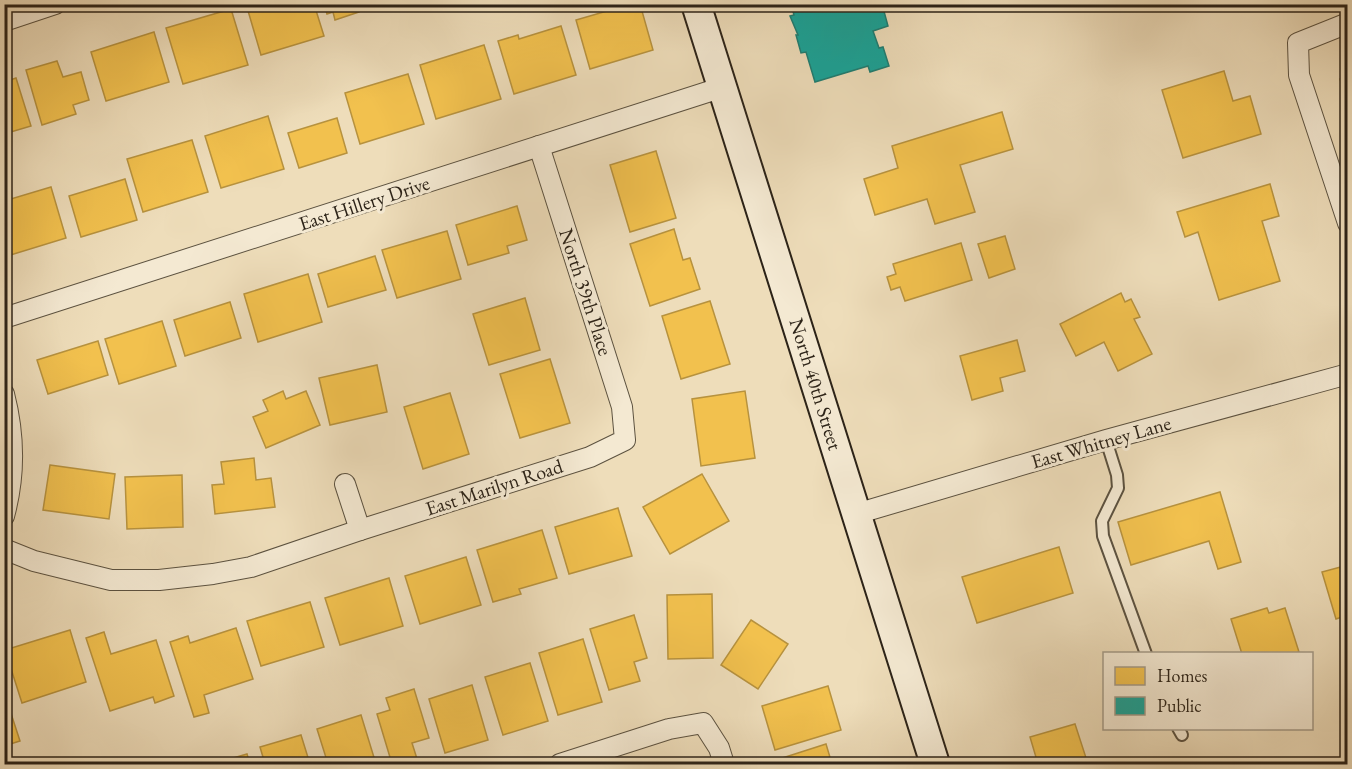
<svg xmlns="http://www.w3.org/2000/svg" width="1352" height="769" viewBox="0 0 1352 769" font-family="'EB Garamond',serif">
<rect width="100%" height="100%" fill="#eeddba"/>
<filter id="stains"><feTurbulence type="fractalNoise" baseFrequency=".00333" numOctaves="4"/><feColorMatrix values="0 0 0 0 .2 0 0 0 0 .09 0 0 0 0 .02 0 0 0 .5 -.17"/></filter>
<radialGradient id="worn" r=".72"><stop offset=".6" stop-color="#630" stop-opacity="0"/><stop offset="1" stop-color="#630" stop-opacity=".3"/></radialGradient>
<g fill="#f2c14e" stroke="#b7923e" stroke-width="1.5">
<polygon points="246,4 314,4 324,36 261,55"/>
<polygon points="324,4 357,4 359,12 335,20 333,12 327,14"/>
<polygon points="631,4 640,4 653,50 590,69 576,20"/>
<polygon points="231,9 248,65 183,84 166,28"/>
<polygon points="561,26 576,75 514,94 498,41 518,35 519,39"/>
<polygon points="154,32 169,82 106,101 91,52"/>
<polygon points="484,45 501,99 436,119 420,65"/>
<polygon points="57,61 63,77 81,72 89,100 73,105 76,114 42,125 26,70"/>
<polygon points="1224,71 1233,101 1250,96 1261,134 1183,158 1162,90"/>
<polygon points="408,74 424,124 360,144 345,93"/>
<polygon points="1348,77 1348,104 1340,79"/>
<polygon points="16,78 31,126 4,134 4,82"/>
<polygon points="1002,112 1013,149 960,165 975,212 935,224 927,199 875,215 864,179 898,168 892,146"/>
<polygon points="268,116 284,169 221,188 205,136"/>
<polygon points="337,118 347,153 299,168 288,133"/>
<polygon points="192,140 208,192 143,212 127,159"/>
<polygon points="656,151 676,218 630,232 610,165"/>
<polygon points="125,179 137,220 81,237 69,196"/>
<polygon points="1270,184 1279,216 1262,221 1280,281 1219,300 1198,232 1185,237 1177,212"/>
<polygon points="51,187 66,238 4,257 4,201"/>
<polygon points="517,206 527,240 507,246 509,253 468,265 456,225"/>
<polygon points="674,229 683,260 690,258 700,289 650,306 630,244"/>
<polygon points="447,231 461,279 397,298 382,250"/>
<polygon points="1005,236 1015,269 989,278 978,244"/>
<polygon points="961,243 972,280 905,301 900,287 891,290 887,277 896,274 893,264"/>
<polygon points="375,256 386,290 328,307 318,274"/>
<polygon points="308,274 322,322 258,342 244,294"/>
<polygon points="1121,293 1125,302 1131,299 1140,317 1134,319 1152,354 1118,371 1104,342 1076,356 1060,324"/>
<polygon points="525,298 540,350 489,365 473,314"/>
<polygon points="710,301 730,364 681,379 662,316"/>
<polygon points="230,302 241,338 185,356 174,320"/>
<polygon points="162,321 176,366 119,384 105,339"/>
<polygon points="1017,340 1025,371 1000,378 1003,391 972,400 960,356"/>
<polygon points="98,341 108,375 48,394 37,360"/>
<polygon points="550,359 570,423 520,438 500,374"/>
<polygon points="377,365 387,412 330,425 319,378"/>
<polygon points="283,391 286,399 306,391 320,425 266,448 253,417 268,411 263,400"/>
<polygon points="745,391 755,458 701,466 692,399"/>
<polygon points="450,393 469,454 423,469 404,407"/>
<polygon points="254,458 256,480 271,478 275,507 215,514 212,485 224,484 221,462"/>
<polygon points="50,465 115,474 109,519 43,510"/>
<polygon points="702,474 729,521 670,554 643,507"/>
<polygon points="182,475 183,527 127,529 125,477"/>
<polygon points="1220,492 1241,562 1218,569 1209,541 1131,565 1118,522"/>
<polygon points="618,508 632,556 569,574 555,527"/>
<polygon points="542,530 557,578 519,589 521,594 493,602 477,550"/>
<polygon points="1059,547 1073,593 977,623 962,577"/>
<polygon points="466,557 481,605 420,624 405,576"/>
<polygon points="1348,565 1348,615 1336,619 1322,572"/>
<polygon points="389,578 403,626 340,645 325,598"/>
<polygon points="712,594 713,658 668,659 667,595"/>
<polygon points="310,602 324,647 261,666 247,621"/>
<polygon points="1267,608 1269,613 1285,608 1299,652 1293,654 1242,654 1231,619"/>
<polygon points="634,615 647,658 634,662 640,681 609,690 590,629"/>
<polygon points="751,620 788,644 758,689 721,665"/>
<polygon points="236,628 253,679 204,695 209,713 194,717 170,642 188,636 190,643"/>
<polygon points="70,630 86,682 22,703 5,650"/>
<polygon points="104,632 111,654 156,640 174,696 155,703 153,697 110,711 86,638"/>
<polygon points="583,639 602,702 558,715 539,653"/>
<polygon points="530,663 548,721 503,735 485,677"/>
<polygon points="472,685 488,740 445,753 429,699"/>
<polygon points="828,686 841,730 775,750 762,706"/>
<polygon points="414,689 429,738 412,743 418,762 410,764 392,764 377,714 390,710 386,698"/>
<polygon points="4,692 20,741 4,746"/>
<polygon points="361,715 376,764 328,764 317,729"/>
<polygon points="1075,724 1088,764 1038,764 1030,737"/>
<polygon points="301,735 310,764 265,764 260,747"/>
<polygon points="826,744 832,764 774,764 773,761"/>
<polygon points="247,754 250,764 213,764"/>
</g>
<polygon fill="#17a398" stroke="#1d7d72" stroke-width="1.5" points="791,4 882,4 888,26 873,31 879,48 883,47 889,66 870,72 868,66 815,82 806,52 801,53 796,35 798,35 790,16 794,15"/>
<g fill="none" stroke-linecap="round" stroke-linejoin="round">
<defs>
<g id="lane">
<polyline points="1106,440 1117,475 1118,488 1102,521 1103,536 1146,654"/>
<polyline points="1178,728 1182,735"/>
</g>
<g id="street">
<polyline points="4,21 55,4"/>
<polyline points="1348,23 1298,43 1299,75 1348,223"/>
<polyline points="4,318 723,87"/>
<path d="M4 394C14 433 15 476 4 516"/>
<polyline points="345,484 360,530"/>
<polyline points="856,514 1106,440 1348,374"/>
<polyline points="4,549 34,561 111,580 159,580 213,574 251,567 360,530 590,457 625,440 622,407 539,146"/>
<polyline points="560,764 669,729 703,723 719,748 724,764"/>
</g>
<polyline id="secondary" points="696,4 935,764"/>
</defs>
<use href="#lane" stroke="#5c5240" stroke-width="14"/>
<use href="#street" stroke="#5c5240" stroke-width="22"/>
<use href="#secondary" stroke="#2c2318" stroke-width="32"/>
<use href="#lane" stroke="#f4e9d2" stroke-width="10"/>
<use href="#street" stroke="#f4e9d2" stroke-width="20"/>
<use href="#secondary" stroke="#f4e9d2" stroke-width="28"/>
</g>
<g text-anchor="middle" stroke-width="6" stroke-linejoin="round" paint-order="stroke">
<g font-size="20" fill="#2c2318" stroke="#f4e9d2">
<text transform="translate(364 203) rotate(-18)" y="7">East Hillery Drive</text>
<text transform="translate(586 292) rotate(72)" y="7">North 39th Place</text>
<text transform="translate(816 384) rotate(73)" y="7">North 40th Street</text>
<text transform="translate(1101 442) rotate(-16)" y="7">East Whitney Lane</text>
<text transform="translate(494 487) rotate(-18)" y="7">East Marilyn Road</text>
</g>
</g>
<rect width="1352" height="769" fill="none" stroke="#eeddba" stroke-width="24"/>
<rect x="6" y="6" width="1340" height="757" fill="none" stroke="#2c2318" stroke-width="3"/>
<rect x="12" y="12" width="1328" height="745" fill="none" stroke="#2c2318" stroke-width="1.5"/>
<rect x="1103" y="652" width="210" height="78" fill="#f4e9d2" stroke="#a49a88" stroke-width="1.5"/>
<rect x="1115" y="667" width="30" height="18" fill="#f2c14e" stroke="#a49a88" stroke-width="1.5"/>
<text x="1157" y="682" font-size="18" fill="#2c2318">Homes</text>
<rect x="1115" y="697" width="30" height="18" fill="#17a398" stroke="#a49a88" stroke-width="1.5"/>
<text x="1157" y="712" font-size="18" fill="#2c2318">Public</text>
<rect width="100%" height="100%" filter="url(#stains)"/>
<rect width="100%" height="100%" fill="url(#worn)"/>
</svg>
